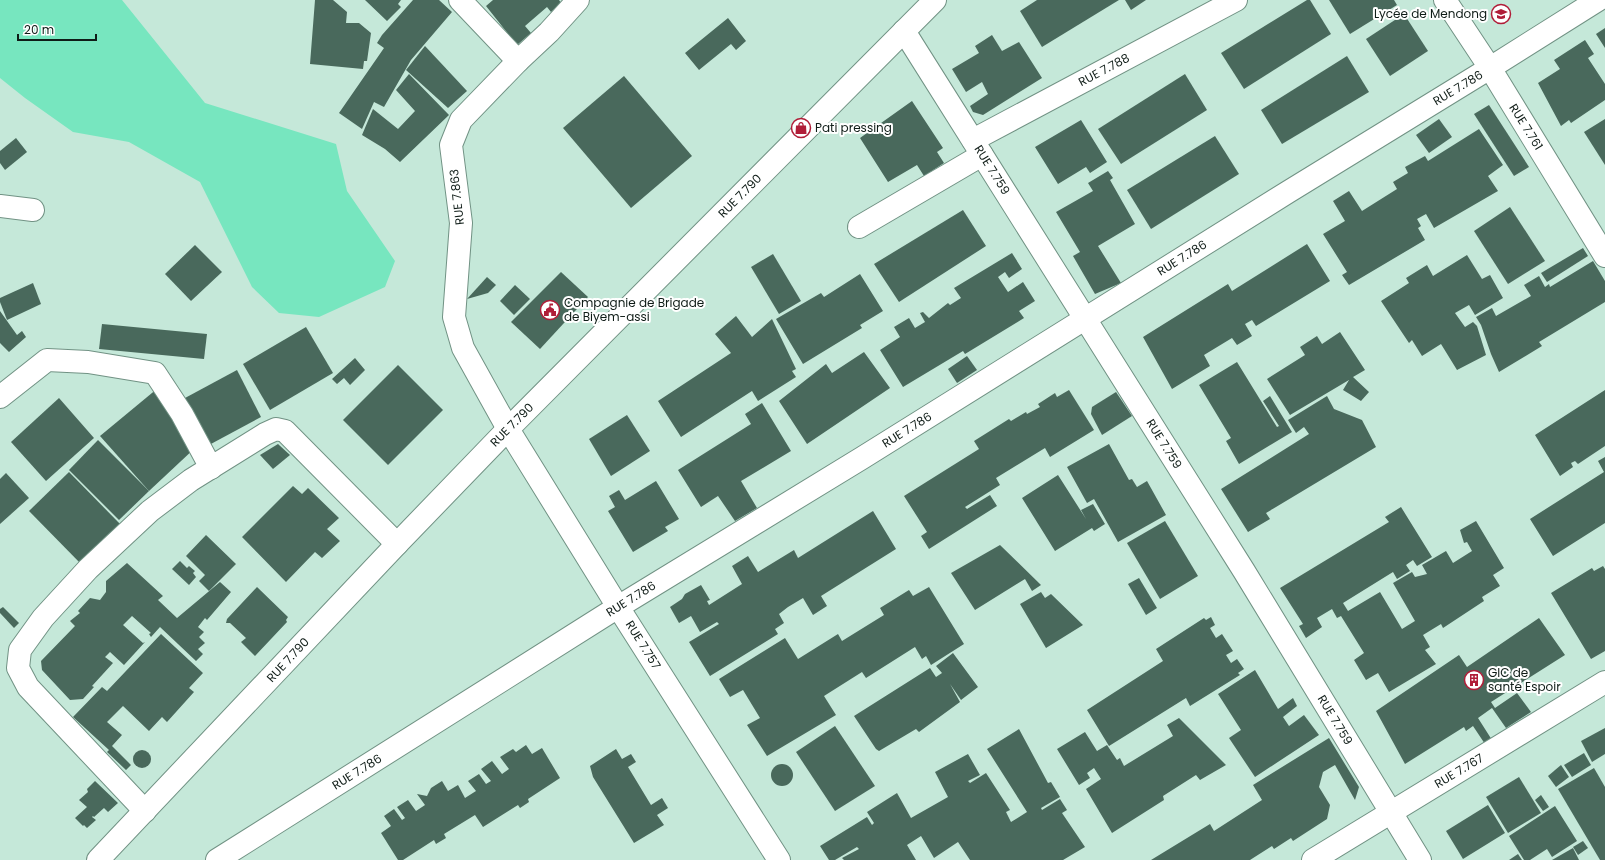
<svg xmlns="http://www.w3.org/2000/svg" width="1605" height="860" viewBox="0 0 1605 860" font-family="Poppins,sans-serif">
<rect width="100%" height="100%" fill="#c5e8d9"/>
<polygon fill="#77e6bf" points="0,0 122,0 205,103 336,144 347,191 395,261 385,287 319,317 279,313 252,287 200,182 129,142 73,132 25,98 0,78"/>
<g fill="#49695c">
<polygon points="315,0 333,0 347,12 346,23 359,23 371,33 367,61 364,61 363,69 310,64"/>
<polygon points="365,0 401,0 398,4 401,7 387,21"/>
<polygon points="413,0 439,0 452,12 411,60 384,107 374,102 362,129 339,113 384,48 377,43 382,35"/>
<polygon points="493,0 559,0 561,3 551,12 547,7 525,26 531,33 517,45 486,6"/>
<polygon points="1037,0 1119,0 1042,47 1020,11"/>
<polygon points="1125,0 1146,0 1131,10"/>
<polygon points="1307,0 1310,0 1331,34 1244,89 1221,53"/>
<polygon points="1329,0 1394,0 1397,5 1350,34"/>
<polygon points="1404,14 1428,51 1390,76 1366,39"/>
<polygon points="728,18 746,41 736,50 731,44 699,70 685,53"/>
<polygon points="1605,28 1605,48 1596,34"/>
<polygon points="992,35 1002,51 1019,42 1042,78 983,115 973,112 970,106 988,94 982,82 966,92 952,69 979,53 975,46"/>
<polygon points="1585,40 1594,54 1588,58 1605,84 1605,100 1571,123 1569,120 1561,126 1538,83 1560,69 1554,60"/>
<polygon points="425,46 467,91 448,108 406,70"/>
<polygon points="1347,56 1369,92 1282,144 1261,110"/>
<polygon points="409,74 449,115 400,162 385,149 362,135 373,109 398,129 415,111 396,90"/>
<polygon points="1185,74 1207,110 1121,164 1098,129"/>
<polygon points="624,76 692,156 631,208 563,128"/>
<polygon points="912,101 943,148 937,152 944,163 924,176 917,165 888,182 860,138"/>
<polygon points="1489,105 1529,167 1514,176 1474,114"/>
<polygon points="1439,119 1452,137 1429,153 1416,135"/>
<polygon points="1605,119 1605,165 1584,132"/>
<polygon points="1081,120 1107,162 1090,173 1086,167 1058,184 1035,147"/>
<polygon points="1479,129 1503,165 1488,176 1498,191 1434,228 1426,214 1417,219 1421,226 1418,228 1425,240 1349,285 1342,275 1347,272 1323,234 1345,221 1333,201 1349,191 1362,211 1397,189 1393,182 1408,173 1405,167 1425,156 1428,161"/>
<polygon points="1215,136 1239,174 1151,229 1127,190"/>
<polygon points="16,138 27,152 5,170 0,163 0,151"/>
<polygon points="1108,171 1113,178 1110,180 1135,224 1098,246 1121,283 1095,294 1073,256 1080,252 1056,212 1093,191 1088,183"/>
<polygon points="1510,207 1545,261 1508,284 1474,231"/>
<polygon points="963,210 986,246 899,302 874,264"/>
<polygon points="1307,244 1330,281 1256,326 1252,320 1245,324 1252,336 1237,345 1232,338 1204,355 1210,366 1172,389 1143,337 1228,284 1232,291"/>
<polygon points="195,245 222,272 191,301 165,274"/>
<polygon points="1583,248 1588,256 1547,282 1541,273"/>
<polygon points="1012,253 1022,269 1009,278 1005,272 998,277 1008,292 1023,282 1035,301 1019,311 1024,318 965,354 963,351 903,387 880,350 900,337 894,327 909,318 915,328 925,322 920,313 923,312 929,318 948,303 950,305 961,298 954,288"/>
<polygon points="773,254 801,301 779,314 751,267"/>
<polygon points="1467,255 1482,279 1490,275 1503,298 1475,315 1469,305 1455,313 1465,327 1473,322 1477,326 1486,355 1457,370 1441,344 1422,356 1412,340 1409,343 1381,301 1409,283 1406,278 1427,265 1433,276"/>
<polygon points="1593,261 1605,281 1605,302 1539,342 1542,346 1499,372 1491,354 1481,325 1476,317 1492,308 1496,316 1531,296 1524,285 1539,276 1545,287 1549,284 1550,287"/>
<polygon points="561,272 588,297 540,349 511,322"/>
<polygon points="860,274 883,311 860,325 862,328 803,364 776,319 821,293 824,297"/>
<polygon points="487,277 496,285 488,293 467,299"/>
<polygon points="33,283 41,304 7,320 0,302 0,298"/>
<polygon points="515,285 530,299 514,315 500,301"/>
<polygon points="0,311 17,335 22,331 26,337 9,352 0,343"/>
<polygon points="736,316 752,337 772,319 796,369 792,371 796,377 758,401 752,391 681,437 658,401 731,353 715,334"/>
<polygon points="102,324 207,334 204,359 99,349"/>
<polygon points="306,327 333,373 270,410 243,364"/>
<polygon points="1340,332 1365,370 1353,377 1369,392 1361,401 1343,390 1349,380 1290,415 1267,379 1305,355 1300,347 1317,336 1322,344"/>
<polygon points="864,352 890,388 807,444 779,401 826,364 832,373"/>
<polygon points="967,356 977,370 957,383 948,369"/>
<polygon points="355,358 365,370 350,385 344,378 337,384 332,379"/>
<polygon points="1237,362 1277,427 1279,426 1263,401 1270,396 1292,432 1239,464 1226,441 1231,438 1199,385"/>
<polygon points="398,365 443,410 388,465 343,420"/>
<polygon points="237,370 261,417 209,445 185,398"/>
<polygon points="158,388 195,448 149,491 100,436"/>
<polygon points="1069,390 1094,430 1050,457 1045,448 996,478 1000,485 965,507 967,509 990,495 997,506 929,549 921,536 927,532 904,496 979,449 974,441 1009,419 1011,421 1026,412 1027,414 1040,407 1038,404 1055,393 1057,397"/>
<polygon points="1605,390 1605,446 1578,464 1575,461 1571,463 1573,467 1560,476 1535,435"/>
<polygon points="1116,392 1132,416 1102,435 1091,414 1092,407"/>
<polygon points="1327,396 1334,409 1362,420 1376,447 1266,513 1270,519 1248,532 1221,489 1309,434 1304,427 1296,433 1288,420"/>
<polygon points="59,398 94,438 46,481 11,442"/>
<polygon points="762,403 791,451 741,481 757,508 735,521 718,496 701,507 678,470 751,424 745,414"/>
<polygon points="627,415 650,451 611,476 589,439"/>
<polygon points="98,440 149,491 119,520 69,470"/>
<polygon points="278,444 290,455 273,469 260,455"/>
<polygon points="1109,444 1129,480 1132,479 1137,487 1147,481 1166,515 1118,542 1094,499 1087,503 1067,467"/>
<polygon points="1605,457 1605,523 1553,556 1530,519 1604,472 1598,461"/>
<polygon points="69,472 122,526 82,565 29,511"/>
<polygon points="6,473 29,498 0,524 0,479"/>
<polygon points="1058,475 1086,519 1081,510 1093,504 1105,524 1094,531 1092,528 1055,551 1022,498"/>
<polygon points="656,481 679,519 665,527 668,531 633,552 608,511 615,507 609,496 619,490 625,500"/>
<polygon points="293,486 302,494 308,488 339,518 327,529 340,541 322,558 315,552 286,582 242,537"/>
<polygon points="1401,507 1432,557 1417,566 1413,560 1406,565 1410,571 1397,579 1393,572 1343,603 1348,611 1380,592 1402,629 1415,621 1393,583 1412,572 1415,577 1427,574 1422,565 1446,551 1453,563 1472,551 1467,542 1464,543 1460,530 1476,521 1504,568 1493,575 1500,586 1482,597 1484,601 1443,628 1441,624 1423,635 1430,647 1425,650 1436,664 1389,692 1378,673 1366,680 1354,660 1364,653 1341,616 1337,618 1332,609 1317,618 1322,627 1306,638 1299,626 1303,624 1280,588 1389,522 1385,517"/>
<polygon points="873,511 896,549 821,596 827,606 813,615 803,598 788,607 779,614 784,623 775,629 778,634 710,676 689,642 719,624 717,622 700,632 691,616 679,623 670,607 682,599 685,594 701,585 710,600 707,601 709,605 742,584 732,566 748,556 758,572 794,550 798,558"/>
<polygon points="1165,521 1198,576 1160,599 1127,543"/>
<polygon points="206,535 236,564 209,591 199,581 205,575 186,556"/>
<polygon points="1000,545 1041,585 1032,591 1025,579 975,610 951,573"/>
<polygon points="180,561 187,568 189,566 195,571 193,573 196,577 189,585 172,569"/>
<polygon points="127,563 163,596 158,600 177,618 220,582 231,592 207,620 205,618 198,627 204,632 199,637 205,643 198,649 203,654 196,661 160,627 151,637 149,634 151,633 132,616 123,625 143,643 145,642 124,665 110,652 105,657 113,663 92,686 94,687 83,699 70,700 42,670 41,661 75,626 70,621 80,613 78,611 90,598 100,600 106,592 106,581"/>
<polygon points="1603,566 1605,569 1605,651 1591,659 1551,593 1592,568 1594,571"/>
<polygon points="1139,578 1157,608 1146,615 1128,584"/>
<polygon points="257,587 288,617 286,620 287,622 255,656 241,642 246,638 230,623 226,623 227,619"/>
<polygon points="929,587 964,644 931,665 926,656 922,659 915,647 866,678 862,672 824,696 836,715 767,756 747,725 760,718 743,690 730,697 719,679 785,638 798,659 838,634 842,641 884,615 880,608 909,590 913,596"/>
<polygon points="1041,592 1045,598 1051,594 1083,625 1046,648 1020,604"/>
<polygon points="3,607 19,623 14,628 0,613 0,609"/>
<polygon points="1211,617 1215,625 1210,628 1216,638 1222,634 1233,651 1226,655 1231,663 1237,659 1244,669 1238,673 1240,675 1190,706 1186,698 1109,746 1087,710 1163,661 1156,649 1204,618 1206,620"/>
<polygon points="1539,618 1565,655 1491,702 1495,708 1517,693 1531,712 1506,728 1492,708 1478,718 1492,740 1485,744 1473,726 1466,731 1464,727 1405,764 1376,711 1459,655 1467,667"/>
<polygon points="161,634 203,673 189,688 194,692 167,722 162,717 149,731 123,706 107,722 122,735 112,746 131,765 126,770 107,752 109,750 73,717 102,687 107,691"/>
<polygon points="953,653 978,687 961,700 950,684 960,702 919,732 916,729 879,751 876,749 854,716 930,668 936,677 942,673 936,666"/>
<polygon points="1255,670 1278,709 1293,698 1297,706 1283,717 1289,726 1304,715 1319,735 1255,777 1229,738 1241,730 1218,694"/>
<polygon points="1179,718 1226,765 1200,780 1196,775 1163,796 1164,800 1112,833 1086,789 1101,779 1094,768 1087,773 1090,778 1079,785 1057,749 1085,732 1097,751 1107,745 1117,760 1120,758 1124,766 1173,736 1167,725"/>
<polygon points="835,726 875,786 835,811 796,752"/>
<polygon points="1605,728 1605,754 1592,762 1581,741"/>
<polygon points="1019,729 1048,783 1051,782 1060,797 1041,808 1042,810 1060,799 1067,810 1062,813 1085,847 1063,860 970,860 958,842 934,858 921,836 907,845 916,860 844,860 842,858 859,849 857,847 835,860 829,860 820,846 867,817 872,825 874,823 867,812 897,793 911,818 948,797 935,772 968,754 980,775 968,781 970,783 986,773 1010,810 1006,812 1011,822 1027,812 987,749"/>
<polygon points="1329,738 1359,787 1355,800 1335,765 1323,772 1319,787 1330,805 1327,819 1293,841 1291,838 1274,849 1272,846 1250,860 1151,860 1210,824 1214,831 1262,800 1253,785"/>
<polygon points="526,745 532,754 542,748 560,778 528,799 529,802 520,808 518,805 483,827 475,815 444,834 446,838 436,844 434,840 403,860 398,860 381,833 391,826 384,816 394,809 402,820 405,818 397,807 408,800 416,811 425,805 417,794 427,796 431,788 442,781 448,791 458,785 465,798 476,791 468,781 479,774 486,784 491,781 481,769 492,761 502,774 509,769 500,757 513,749 516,752"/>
<polygon points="616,749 622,759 631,754 636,762 628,767 651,805 662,798 668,808 657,815 664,825 634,843 593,777 590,766"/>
<circle cx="142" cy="759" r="9"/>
<polygon points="1584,753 1591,765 1572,777 1564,765"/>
<circle cx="782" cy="775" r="11"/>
<polygon points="1561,765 1569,777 1556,787 1548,776"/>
<polygon points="1594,768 1605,787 1605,860 1600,860 1558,789"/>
<polygon points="1519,777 1541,813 1508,833 1486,797"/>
<polygon points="95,781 118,803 108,812 104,808 94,817 93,816 92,817 96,820 87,828 84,825 83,826 75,818 87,807 79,800 88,792 87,789"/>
<polygon points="1541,795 1549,807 1543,811 1535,800"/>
<polygon points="1488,805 1505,833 1463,859 1446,831"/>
<polygon points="1555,806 1577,841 1552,857 1547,849 1530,860 1524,860 1509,836"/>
<polygon points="1583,841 1588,848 1578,855 1573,847"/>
<polygon points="1573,848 1579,860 1552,860"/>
<polygon points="1518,854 1522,860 1509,860"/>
</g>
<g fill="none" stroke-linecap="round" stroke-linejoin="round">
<defs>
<g id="minor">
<polyline points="460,0 518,61 461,120 451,145 461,223 454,317 463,348 508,429 618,607 779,860"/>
<polyline points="1445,0 1490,68 1605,256"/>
<polyline points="904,31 1244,571 1420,860"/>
<polyline points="518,61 549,32 578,0"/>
<polyline points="973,140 1236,0"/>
<polyline points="0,206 33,210"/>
<polyline points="859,227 982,155"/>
<polyline points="0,397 47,360 88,362 155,373 182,414 211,468"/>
<polyline points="145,811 28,687 18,668 20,650 43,618 88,569 150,511 191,480 265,434 276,429 285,431 397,544"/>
<polyline points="98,860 397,544 508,429 935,0"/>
<polyline points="217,860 618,607 862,458 1288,192 1490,68 1598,0"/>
<polyline points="1313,860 1605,682"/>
</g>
</defs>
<use href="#minor" stroke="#719284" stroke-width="24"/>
<use href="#minor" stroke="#fff" stroke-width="22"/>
</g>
<defs>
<symbol id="school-ring" viewBox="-11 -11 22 22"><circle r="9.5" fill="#fff" stroke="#b01d38" stroke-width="1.5"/><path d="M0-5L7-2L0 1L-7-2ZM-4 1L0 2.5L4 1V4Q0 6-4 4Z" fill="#b01d38"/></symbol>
<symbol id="shop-ring" viewBox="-11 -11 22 22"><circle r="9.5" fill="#fff" stroke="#b01d38" stroke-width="1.5"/><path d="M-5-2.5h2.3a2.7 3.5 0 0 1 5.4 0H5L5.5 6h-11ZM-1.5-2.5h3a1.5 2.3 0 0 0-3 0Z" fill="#b01d38"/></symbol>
<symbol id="civic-ring" viewBox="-11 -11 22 22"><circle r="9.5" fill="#fff" stroke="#b01d38" stroke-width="1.5"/><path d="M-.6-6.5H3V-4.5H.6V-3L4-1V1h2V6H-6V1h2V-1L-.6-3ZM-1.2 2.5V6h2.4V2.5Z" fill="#b01d38"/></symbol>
<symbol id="building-ring" viewBox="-11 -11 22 22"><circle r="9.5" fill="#fff" stroke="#b01d38" stroke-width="1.5"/><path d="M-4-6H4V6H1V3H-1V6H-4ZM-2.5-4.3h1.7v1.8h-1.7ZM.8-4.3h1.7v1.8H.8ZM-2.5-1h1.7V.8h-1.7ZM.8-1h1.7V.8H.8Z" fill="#b01d38"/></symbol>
</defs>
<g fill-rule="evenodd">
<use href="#school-ring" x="1490" y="3" width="22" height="22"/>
<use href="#shop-ring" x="790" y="117" width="22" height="22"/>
<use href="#civic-ring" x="539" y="299" width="22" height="22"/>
<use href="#building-ring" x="1463" y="669" width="22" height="22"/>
</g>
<g text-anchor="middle" stroke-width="4" stroke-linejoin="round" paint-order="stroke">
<g font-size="12" fill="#0f1c17" stroke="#fff" text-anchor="start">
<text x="1487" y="18" text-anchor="end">Lycée de Mendong</text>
<text x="815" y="132">Pati pressing</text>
<text x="564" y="307">Compagnie de Brigade<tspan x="564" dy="14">de Biyem-assi</tspan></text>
<text x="1488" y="677">GIC de<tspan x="1488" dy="14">santé Espoir</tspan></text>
</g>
<g font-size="12" fill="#0f1c17" stroke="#fff">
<text transform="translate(1104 70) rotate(-28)" y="4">RUE 7.788</text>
<text transform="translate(1458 88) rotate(-31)" y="4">RUE 7.786</text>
<text transform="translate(1526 127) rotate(58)" y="4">RUE 7.761</text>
<text transform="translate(992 170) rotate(58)" y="4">RUE 7.759</text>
<text transform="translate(740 196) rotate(-45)" y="4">RUE 7.790</text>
<text transform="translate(457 197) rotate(-96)" y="4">RUE 7.863</text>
<text transform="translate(1182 258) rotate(-32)" y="4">RUE 7.786</text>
<text transform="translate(512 425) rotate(-45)" y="4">RUE 7.790</text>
<text transform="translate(907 430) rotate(-32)" y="4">RUE 7.786</text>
<text transform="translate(1164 444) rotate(58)" y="4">RUE 7.759</text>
<text transform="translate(631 599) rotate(-32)" y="4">RUE 7.786</text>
<text transform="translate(643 645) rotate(58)" y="4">RUE 7.757</text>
<text transform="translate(288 660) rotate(-47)" y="4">RUE 7.790</text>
<text transform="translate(1335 720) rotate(59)" y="4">RUE 7.759</text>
<text transform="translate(1459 771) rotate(-31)" y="4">RUE 7.767</text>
<text transform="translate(357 772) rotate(-32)" y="4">RUE 7.786</text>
</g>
</g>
<path d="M18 34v6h78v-6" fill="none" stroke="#0f1c17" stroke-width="2"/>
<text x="24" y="34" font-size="12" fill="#0f1c17" stroke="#ffffff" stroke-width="3" paint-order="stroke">20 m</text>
</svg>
